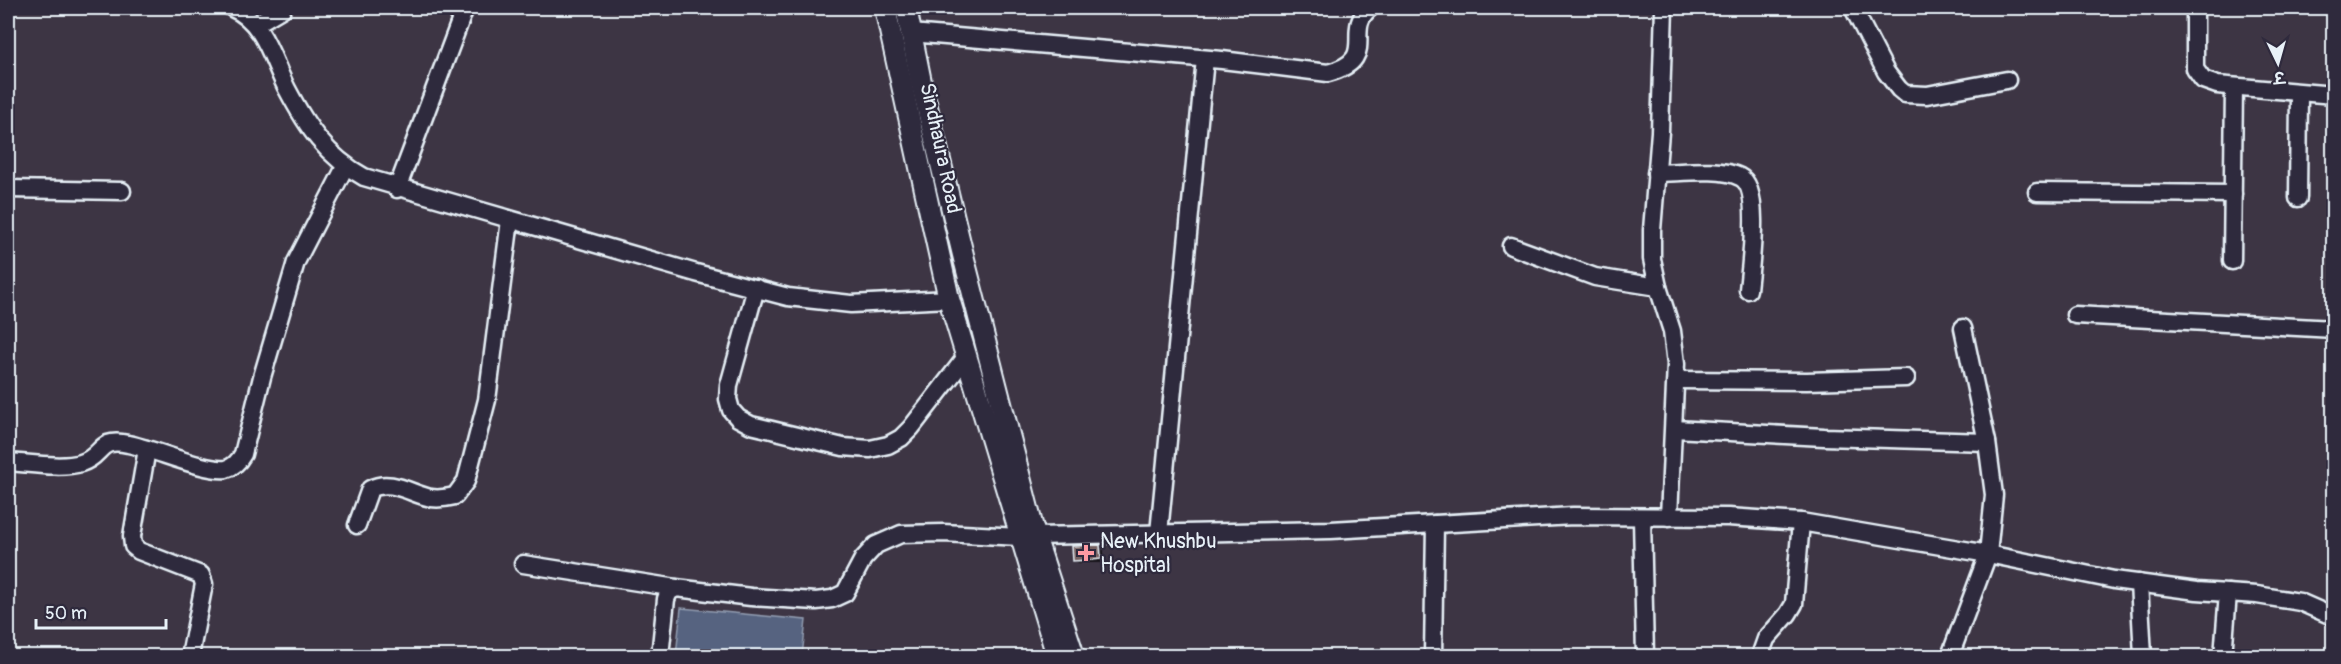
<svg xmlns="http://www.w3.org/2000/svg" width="2341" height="664" viewBox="0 0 2341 664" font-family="Pangolin,'Playpen Sans Deva',sans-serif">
<defs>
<filter id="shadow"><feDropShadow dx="5.5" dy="5.5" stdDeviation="0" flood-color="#0009"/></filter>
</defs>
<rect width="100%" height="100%" fill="#3d3544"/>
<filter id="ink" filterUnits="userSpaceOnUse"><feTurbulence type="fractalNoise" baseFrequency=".0167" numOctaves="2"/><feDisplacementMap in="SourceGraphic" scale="12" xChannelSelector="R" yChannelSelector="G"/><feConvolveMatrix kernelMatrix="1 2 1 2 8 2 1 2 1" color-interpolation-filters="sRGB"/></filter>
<g filter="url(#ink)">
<polygon fill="#576480" stroke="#919cb0" stroke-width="1.5" points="681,608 806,620 802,656 676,656"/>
<polygon fill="#746161" stroke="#e8f1f8" stroke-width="1.5" filter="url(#shadow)" points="1100,545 1101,559 1073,561 1072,546"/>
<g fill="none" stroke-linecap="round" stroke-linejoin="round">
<defs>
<g id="minor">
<path d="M232 8C265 22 272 60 287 89 307 127 326 156 364 177L696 273 788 297 851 304 949 299"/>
<polyline points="1664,8 1660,132 1652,230 1652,259 1658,287 1672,331 1676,364 1669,517"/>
<polyline points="1853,8 1886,72 1899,89 1905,94 1927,95 2007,80"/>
<polyline points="2195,8 2195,69 2203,80 2217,85 2334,95"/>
<polyline points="256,24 283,8"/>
<path d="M911 33 1222 60 1328 73C1381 59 1342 30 1370 8"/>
<path d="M1656 173C1679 173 1720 167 1740 177 1762 187 1750 268 1748 290"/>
<polyline points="8,189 122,191"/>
<polyline points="397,189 465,8"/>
<polyline points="2037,192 2233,194"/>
<polyline points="2298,198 2299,94"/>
<polyline points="1511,246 1595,277 1658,287"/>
<polyline points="2232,261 2234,87"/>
<polyline points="756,288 729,385 728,399 731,410 738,418 751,425 843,447 870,449 888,445 901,438 911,428 966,357"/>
<polyline points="2075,315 2334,329"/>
<polyline points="1676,380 1807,381 1906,378"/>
<polyline points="1674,429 1824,437 1987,442"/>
<polyline points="147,449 132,536 133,546 139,551 201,575 204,584 190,656"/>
<path d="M8 462C28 463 61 469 81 463 104 456 97 437 128 444 152 448 205 472 226 469 234 467 239 461 243 454L262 377 296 262 345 167"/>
<polyline points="1642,518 1645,656"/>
<path d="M357 525 370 489C391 478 411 494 431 498 439 499 447 498 455 496L466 481 487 400 510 220"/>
<polyline points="1159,533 1205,59"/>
<polyline points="1035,536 1331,530 1573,516 1728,517 1801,522 1988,554 2114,580 2197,591 2257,595 2300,602 2334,617"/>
<polyline points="523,564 676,588"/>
<polyline points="2139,583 2143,656"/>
<polyline points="660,656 666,599 669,592 676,588 751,597 816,601 832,599 845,593 863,559 876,545 901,534 943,533 1020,537"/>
<polyline points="1433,656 1435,524"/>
<polyline points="1760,656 1766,639 1788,614 1794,604 1801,522"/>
<polyline points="1950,656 1988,554 1994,495 1987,442 1963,328"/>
<polyline points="2223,656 2228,593"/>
</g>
<g id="tertiary">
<polyline points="885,8 949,299 1057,656"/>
<polyline points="906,8 921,82 964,259 1035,536 1074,656"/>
</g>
</defs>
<use href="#minor" stroke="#e8f1f8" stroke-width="21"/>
<use href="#tertiary" stroke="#e8f1f8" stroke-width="24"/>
<use href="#minor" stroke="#2f2a3d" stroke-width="16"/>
<use href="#tertiary" stroke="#2f2a3d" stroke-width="20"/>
</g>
</g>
<path fill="#ff9aa2" stroke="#2f2a3d" stroke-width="2" d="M1083 544h6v6h6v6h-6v6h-6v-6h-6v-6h6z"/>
<g text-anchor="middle" stroke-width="4.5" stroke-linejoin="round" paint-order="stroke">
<g font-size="21" fill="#e8f1f8" stroke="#2f2a3d">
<text transform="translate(941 148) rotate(78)" y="7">Sindhaura Road</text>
</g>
<g font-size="21" fill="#e8f1f8" stroke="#2f2a3d" text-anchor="start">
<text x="1100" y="548">New Khushbu<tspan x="1100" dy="24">Hospital</tspan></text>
</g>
</g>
<rect width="2341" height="664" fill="none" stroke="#2f2a3d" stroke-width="30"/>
<rect x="15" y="15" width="2311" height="634" fill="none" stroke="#e8f1f8" stroke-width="2" filter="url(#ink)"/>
<g transform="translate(2278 63) rotate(175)" stroke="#2f2a3d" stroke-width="4.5" paint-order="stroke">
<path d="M0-4.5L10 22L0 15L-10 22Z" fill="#e8f1f8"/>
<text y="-9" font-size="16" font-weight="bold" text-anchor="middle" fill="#e8f1f8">उ</text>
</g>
<path d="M36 619v9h130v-9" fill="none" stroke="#e8f1f8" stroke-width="3"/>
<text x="45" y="619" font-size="18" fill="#e8f1f8" stroke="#2f2a3d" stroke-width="4.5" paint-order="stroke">50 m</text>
</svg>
